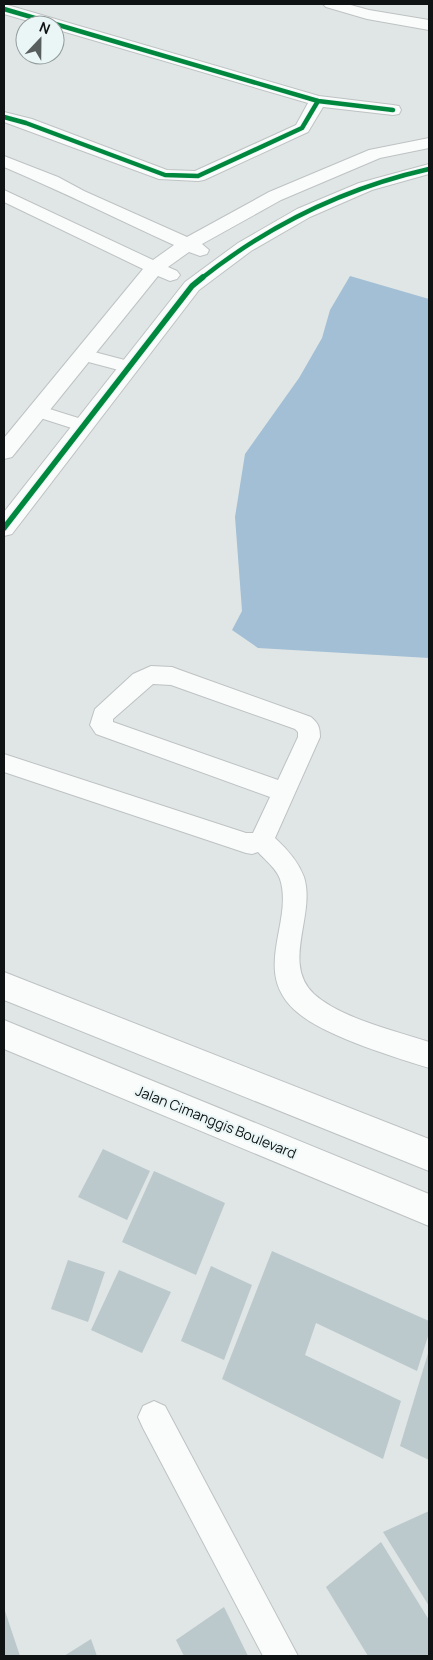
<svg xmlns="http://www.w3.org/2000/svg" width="433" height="1660" viewBox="0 0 433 1660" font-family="Manrope,sans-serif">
<rect width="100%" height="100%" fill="#e0e6e6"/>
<polygon fill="#a2bfd5" points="350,276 429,299 429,658 258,648 232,630 242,611 235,517 245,454 299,378 322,338 330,310"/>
<g fill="#bbc8cc">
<polygon points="103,1149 150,1171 127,1220 78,1197"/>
<polygon points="154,1171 225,1203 196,1275 122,1242"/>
<polygon points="272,1251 429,1321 429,1333 417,1371 316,1323 305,1355 401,1401 383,1459 222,1379"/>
<polygon points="68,1260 105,1272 88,1322 51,1309"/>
<polygon points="211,1266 252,1285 224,1360 181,1341"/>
<polygon points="119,1270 171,1292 142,1353 91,1330"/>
<polygon points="429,1350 429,1460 400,1446"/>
<polygon points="429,1511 429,1606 383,1532"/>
<polygon points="381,1542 429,1620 429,1656 368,1656 326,1587"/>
<polygon points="224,1607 248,1656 184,1656 176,1640"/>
<polygon points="4,1608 20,1656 4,1656"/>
<polygon points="91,1639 97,1656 64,1656"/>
</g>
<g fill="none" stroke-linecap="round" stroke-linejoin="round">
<defs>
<g id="service">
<polygon points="83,349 136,363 139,367 136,371 130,373 77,359 74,355 77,351"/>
<polygon points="37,405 91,422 93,426 91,430 84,432 31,415 28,411 31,407"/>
<path d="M151 666 172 667 180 670 311 717C318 723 320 727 320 737L275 838C287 849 298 861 304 877 316 915 281 963 314 994 340 1018 396 1031 429 1042V1068C394 1057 324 1036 297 1012 250 972 294 923 280 879 276 868 265 860 258 852L252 854 246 853 4 772V754L246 833H253L270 797 96 734 90 725 95 709 133 674ZM153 684 171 685 295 729 298 732V737L278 780 113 722V719Z"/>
<polygon points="154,1401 165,1406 298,1656 263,1656 143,1428 138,1417 143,1406"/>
</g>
<g id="minor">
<polygon points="4,4 319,96 393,105 399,106 401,110 399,114 393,115 323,107 308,132 204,180 198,181 159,179 4,122 4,112 32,119 167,170 195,171 296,125 308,103 55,29 55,25 42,25 4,14"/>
<polygon points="323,4 347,4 369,10 429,20 429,30 367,19 326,7"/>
<path d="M429 138V148L380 158 281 200 202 244 209 250 207 254 200 256 189 252 168 267 177 271 180 275 177 279 170 281 158 276 12 457 4 459V438L143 269 4 202V190L153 260 174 245C117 219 61 191 4 167V156L58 177 84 191 187 237 269 192 369 150Z"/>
<polygon points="429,164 429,174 372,190 310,217 251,251 199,290 12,534 4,536 4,512 185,282 238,243 297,209 359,183"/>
</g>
<g id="secondary">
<polygon points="4,972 429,1139 429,1171 4,1000"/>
<polygon points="4,1020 429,1194 429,1226 4,1049"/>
</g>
</defs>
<use href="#service" stroke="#bec2c2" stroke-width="2"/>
<use href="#minor" stroke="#bec2c2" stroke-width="2"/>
<use href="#secondary" stroke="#bec2c2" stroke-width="2"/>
<use href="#service" fill="#fafbfb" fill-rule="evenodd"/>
<use href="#minor" fill="#fafbfb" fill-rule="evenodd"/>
<use href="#secondary" fill="#fafbfb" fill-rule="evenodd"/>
<defs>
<g id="cycleway-far1">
<polyline points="4,9 318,101 393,110"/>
<polyline points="4,117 26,123 165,175 198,176 302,128 318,101"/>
<path d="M202 278C269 225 345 188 429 169"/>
</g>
<polyline id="cycleway" points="4,528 192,286 203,277"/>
</defs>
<use href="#cycleway-far1" stroke="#eaf6f6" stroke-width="6"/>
<use href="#cycleway" stroke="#eaf6f6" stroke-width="8"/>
<use href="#cycleway-far1" stroke="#00873e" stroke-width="4.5"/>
<use href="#cycleway" stroke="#00873e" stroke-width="5.5"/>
</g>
<g text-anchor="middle" stroke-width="4" stroke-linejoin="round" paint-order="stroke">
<g font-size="14" fill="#0f1313" stroke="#eaf6f6">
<text transform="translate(216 1122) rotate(22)" y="5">Jalan Cimanggis Boulevard</text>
</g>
</g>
<rect width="433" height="1660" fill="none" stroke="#0f1313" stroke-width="10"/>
<g transform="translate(40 40) rotate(22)"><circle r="24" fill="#eaf6f6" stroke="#929b9b"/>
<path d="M0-4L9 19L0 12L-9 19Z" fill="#585d5d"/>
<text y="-8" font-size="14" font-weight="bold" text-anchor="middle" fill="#0f1313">N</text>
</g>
</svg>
